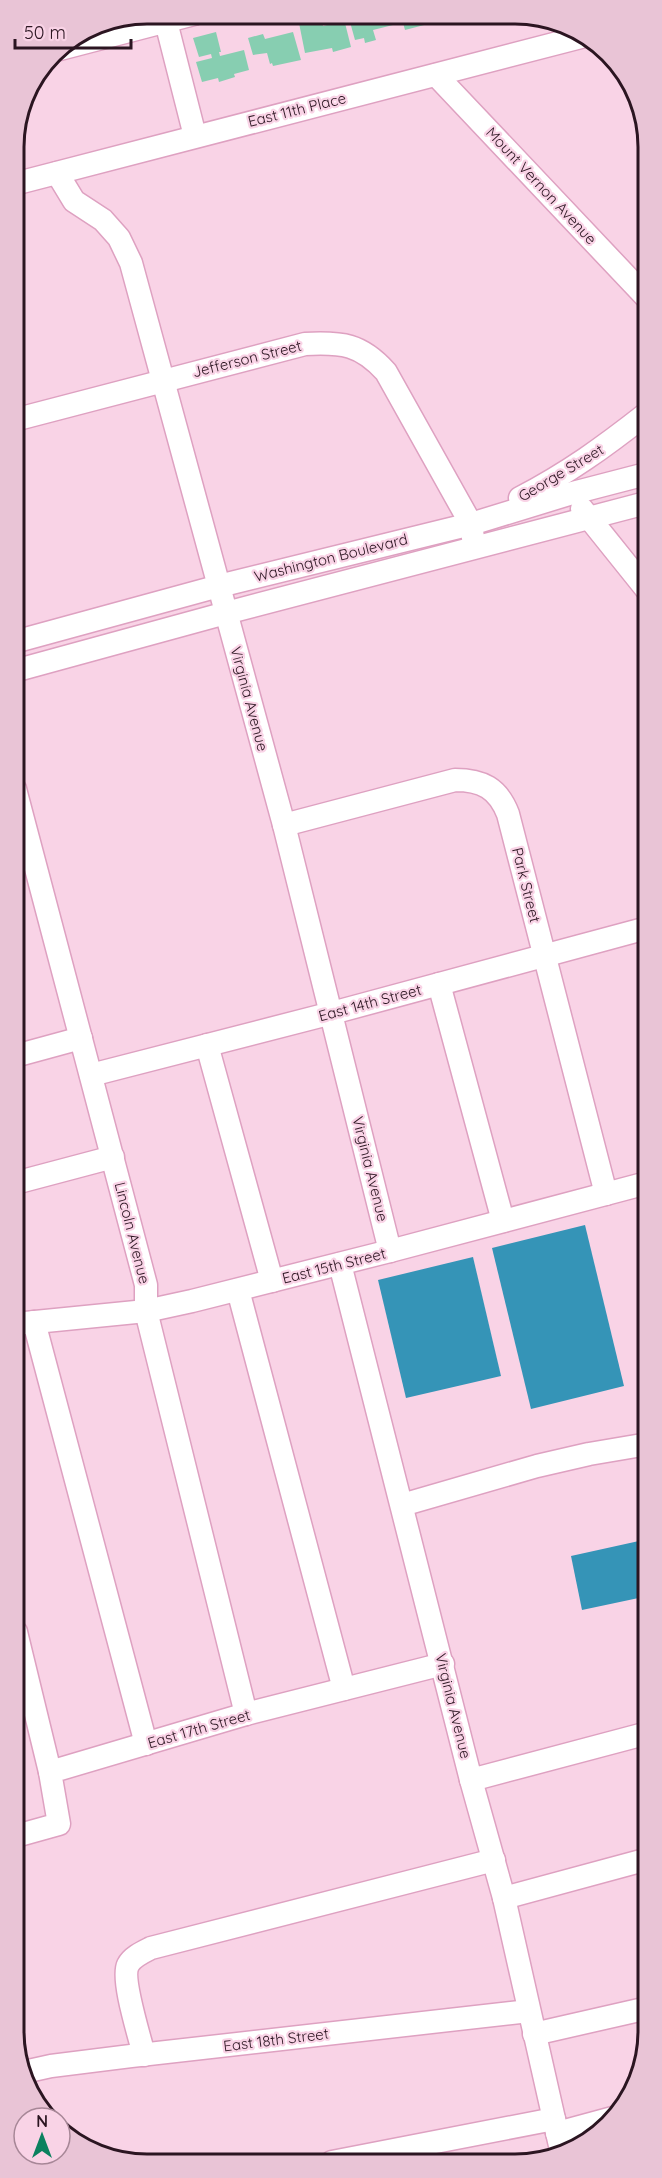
<svg xmlns="http://www.w3.org/2000/svg" width="662" height="2178" viewBox="0 0 662 2178" font-family="Quicksand,sans-serif">
<rect width="100%" height="100%" fill="#f9d3e6"/>
<g fill="#3594b7">
<polygon points="585,1225 624,1386 531,1409 492,1248"/>
<polygon points="473,1257 501,1376 406,1398 378,1280"/>
<polygon points="648,1539 648,1596 582,1610 571,1556"/>
</g>
<g fill="#87ceb1">
<polygon points="324,15 343,15 351,47 333,52 332,48 305,53 299,23 321,18 323,26 327,25"/>
<polygon points="356,15 395,15 397,24 373,30 376,40 365,43 364,38 355,40 350,22 355,21 354,17"/>
<polygon points="401,15 450,16 451,18 405,30"/>
<polygon points="216,32 221,52 219,52 220,56 244,50 249,70 234,74 235,77 219,82 218,78 202,82 196,62 212,58 211,54 199,57 193,38"/>
<polygon points="293,32 301,60 273,66 272,63 270,64 267,53 253,55 248,38 263,34 265,39"/>
</g>
<g fill="none" stroke-linecap="round" stroke-linejoin="round">
<defs>
<g id="minor">
<polyline points="164,14 195,136"/>
<polyline points="56,50 194,14"/>
<polyline points="436,75 646,297"/>
<polyline points="57,173 74,201 103,220 119,238 131,263 284,825 390,1251"/>
<polyline points="14,184 581,37"/>
<path d="M14 420 305 344C342 342 361 344 386 372L471 524 473 538"/>
<path d="M520 498C568 473 604 447 646 414"/>
<polyline points="582,509 647,590"/>
<polyline points="14,642 219,586 471,524 569,494 646,474"/>
<polyline points="14,671 226,613 646,503"/>
<polyline points="15,789 146,1285 146,1311 246,1714"/>
<path d="M284 825 455 780C482 780 498 788 508 814L606 1194"/>
<polyline points="439,984 503,1221"/>
<polyline points="207,1045 272,1281"/>
<polyline points="15,1056 81,1038"/>
<polyline points="91,1075 332,1013 647,928"/>
<polyline points="15,1183 113,1157"/>
<polyline points="340,1264 471,1780 504,1898 561,2150"/>
<polyline points="238,1290 344,1689"/>
<polyline points="34,1322 146,1744"/>
<polyline points="15,1324 146,1311 192,1301 390,1251 647,1183"/>
<polyline points="402,1505 537,1466 589,1454 648,1444"/>
<polyline points="16,1632 50,1772"/>
<polyline points="471,1780 648,1733"/>
<polyline points="16,1836 59,1824 50,1772 246,1714 443,1664"/>
<polyline points="504,1898 648,1859"/>
<polyline points="534,2034 648,2008"/>
<path d="M144 2055C140 2038 121 1979 128 1965 132 1957 143 1952 151 1948L494 1860"/>
<polyline points="24,2072 51,2066 131,2056 529,2011"/>
<polyline points="557,2133 616,2117"/>
<polyline points="332,2162 554,2119"/>
</g>
</defs>
<use href="#minor" stroke="#dea1c1" stroke-width="25"/>
<use href="#minor" stroke="#fff" stroke-width="22"/>
</g>
<g text-anchor="middle" stroke-width="4.5" stroke-linejoin="round" paint-order="stroke">
<g font-size="15" fill="#2b1521" stroke="#f9d3e6">
<text transform="translate(297 110) rotate(-14)" y="5">East 11th Place</text>
<text transform="translate(541 186) rotate(47)" y="5">Mount Vernon Avenue</text>
<text transform="translate(247 359) rotate(-14)" y="5">Jefferson Street</text>
<text transform="translate(561 473) rotate(-31)" y="5">George Street</text>
<text transform="translate(331 558) rotate(-14)" y="5">Washington Boulevard</text>
<text transform="translate(249 699) rotate(75)" y="5">Virginia Avenue</text>
<text transform="translate(526 885) rotate(76)" y="5">Park Street</text>
<text transform="translate(370 1003) rotate(-15)" y="5">East 14th Street</text>
<text transform="translate(370 1169) rotate(76)" y="5">Virginia Avenue</text>
<text transform="translate(132 1233) rotate(76)" y="5">Lincoln Avenue</text>
<text transform="translate(334 1266) rotate(-14)" y="5">East 15th Street</text>
<text transform="translate(453 1706) rotate(76)" y="5">Virginia Avenue</text>
<text transform="translate(199 1729) rotate(-16)" y="5">East 17th Street</text>
<text transform="translate(276 2040) rotate(-7)" y="5">East 18th Street</text>
</g>
</g>
<path d="M0 0H662V2178H0ZM147 24H515A123 123 0 0 1 638 147V2031A123 123 0 0 1 515 2154H147A123 123 0 0 1 24 2031V147A123 123 0 0 1 147 24Z" fill="#e9c4d6" fill-rule="evenodd"/>
<path fill="none" stroke="#2b1521" stroke-width="3" d="M147 24H515A123 123 0 0 1 638 147V2031A123 123 0 0 1 515 2154H147A123 123 0 0 1 24 2031V147A123 123 0 0 1 147 24Z"/>
<g transform="translate(42 2136)"><circle r="28" fill="#f9d3e6" stroke="#a78797" stroke-width="1.5"/>
<path d="M0-4.5L10 22L0 15L-10 22Z" fill="#0c815f"/>
<text y="-9" font-size="16" font-weight="bold" text-anchor="middle" fill="#2b1521">N</text>
</g>
<path d="M15 39v9h116v-9" fill="none" stroke="#2b1521" stroke-width="3"/>
<text x="24" y="39" font-size="18" fill="#2b1521" stroke="#f9d3e6" stroke-width="4.5" paint-order="stroke">50 m</text>
</svg>
